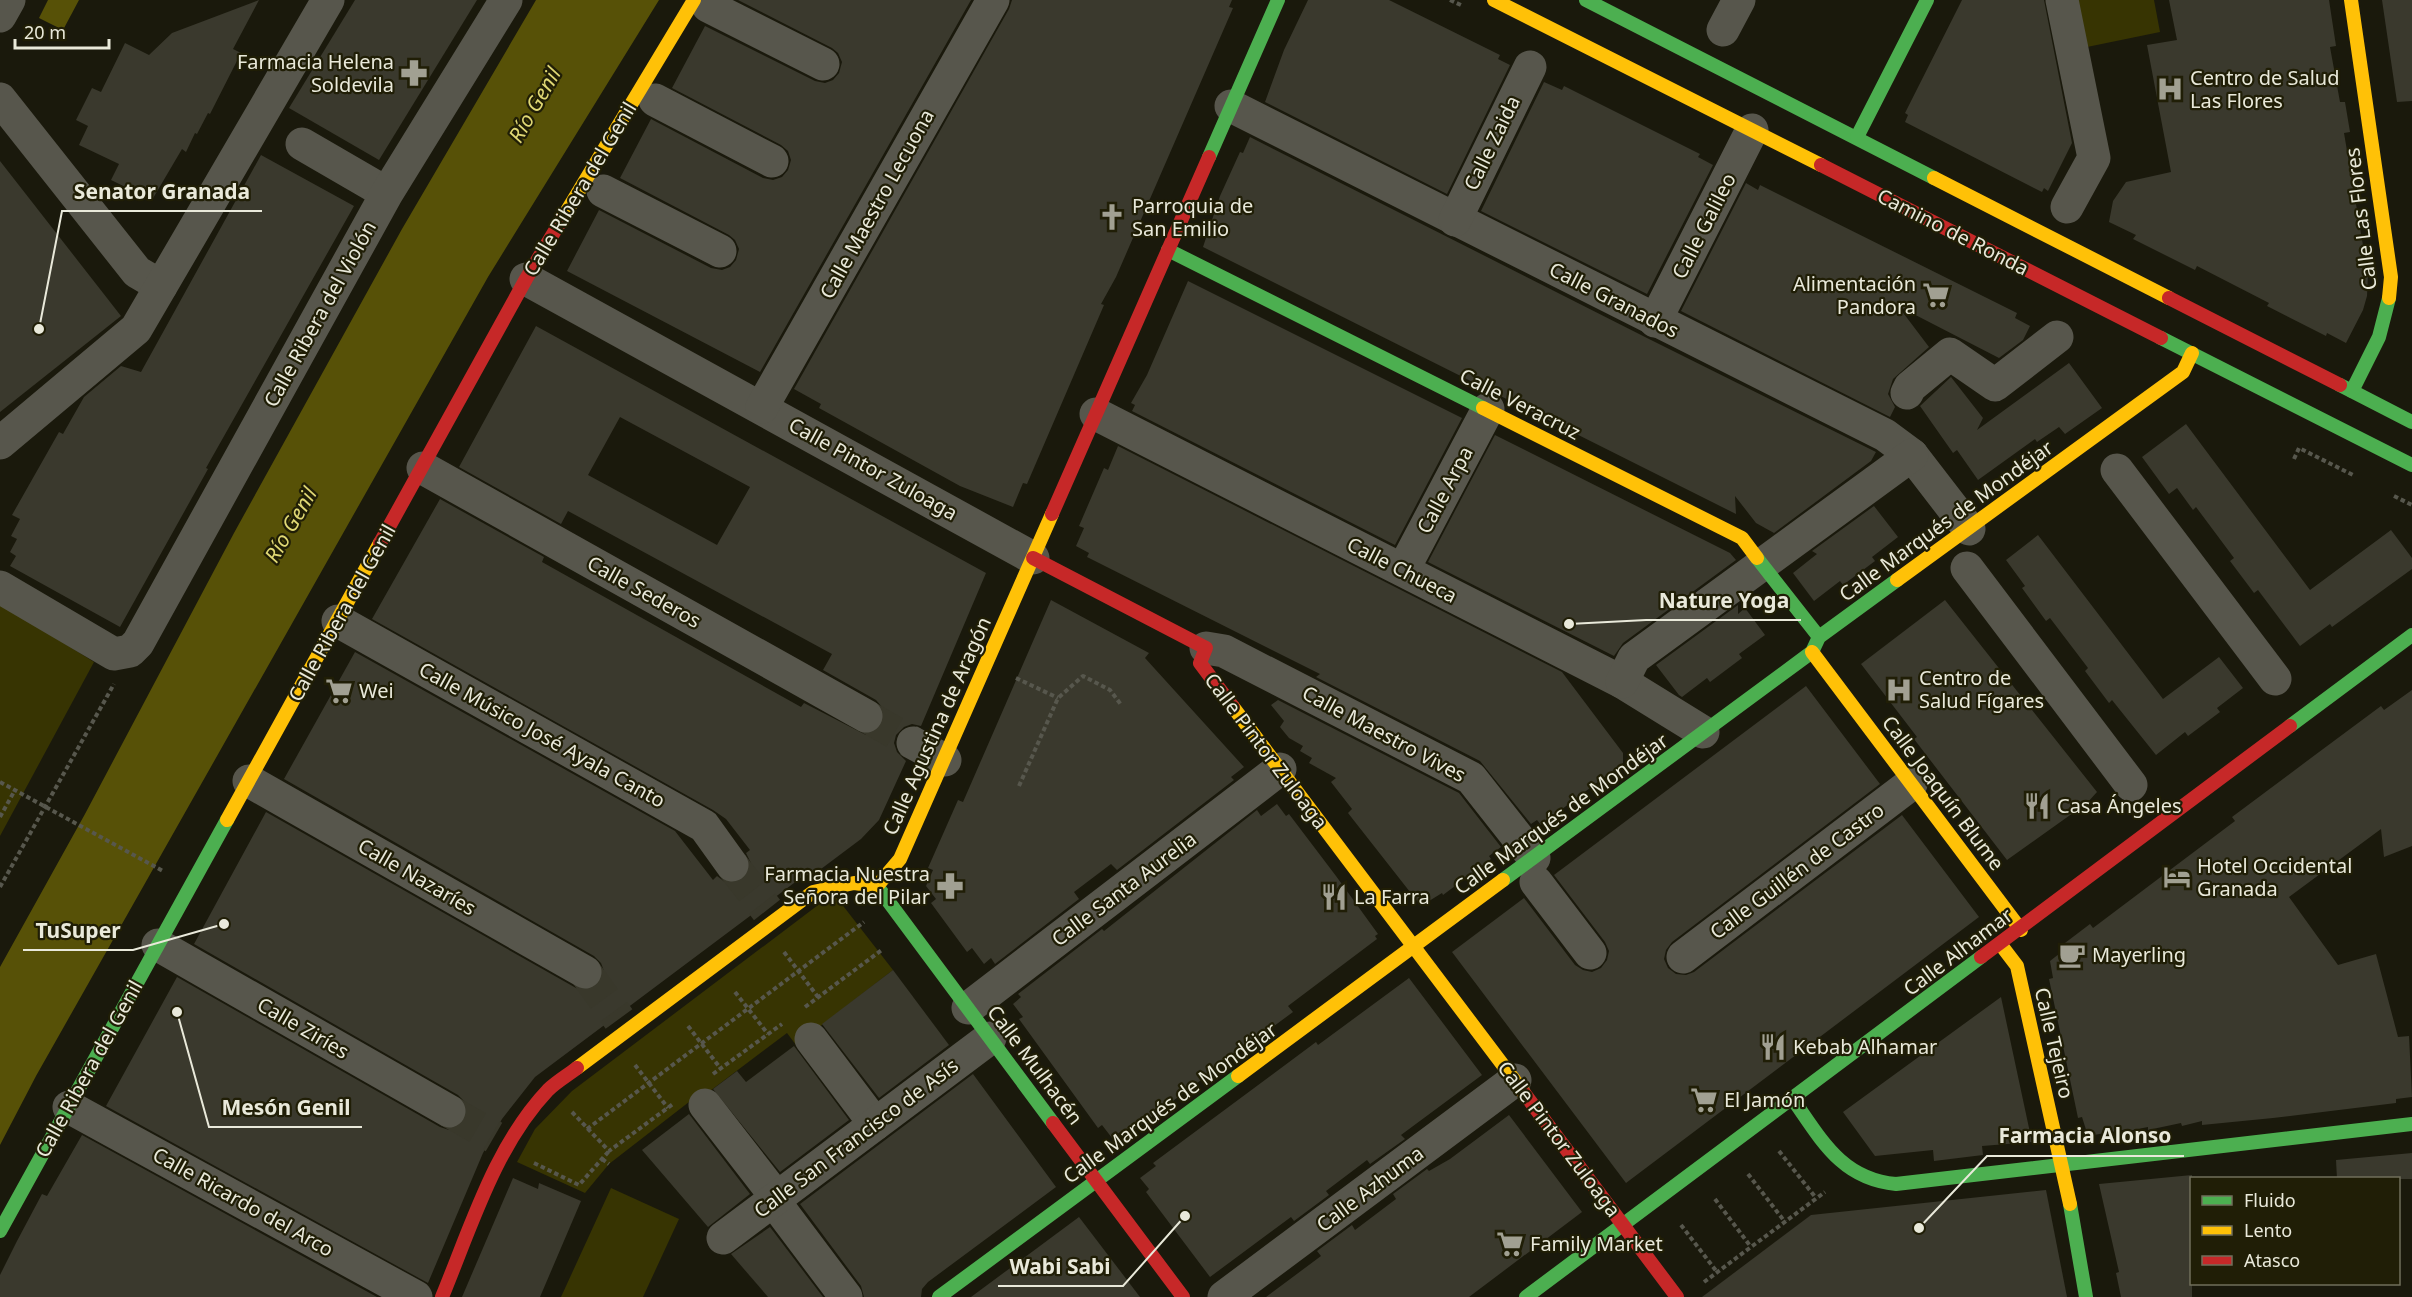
<svg xmlns="http://www.w3.org/2000/svg" width="2412" height="1297" viewBox="0 0 2412 1297" font-family="'Noto Sans',sans-serif">
<rect width="100%" height="100%" fill="#1a190c"/>
<g fill="#373402">
<polygon points="2078,0 2154,0 2160,32 2087,47"/>
<polygon points="0,603 94,662 0,836"/>
<polygon points="837,898 893,970 796,1045 787,1033 710,1091 698,1095 609,1164 585,1193 517,1162 535,1129 572,1091 826,899"/>
<polygon points="611,1188 679,1219 643,1297 561,1297"/>
</g>
<g fill="#575107">
<polygon points="48,0 79,0 63,30 39,18"/>
<polygon points="536,0 659,0 488,277 36,1076 0,1145 0,967 85,814 234,533 402,229"/>
</g>
<g fill="#3a392d" fill-rule="evenodd">
<polygon points="259,0 233,49 241,53 210,114 208,113 197,134 195,133 186,152 182,149 152,200 111,180 119,164 79,145 88,126 76,120 92,88 101,92 125,43 149,55 172,33"/>
<polygon points="355,0 477,0 379,160 289,108"/>
<polygon points="738,0 971,0 760,372 567,271 599,210 711,268 722,270 730,267 736,260 739,249 735,240 729,235 620,178 651,119 763,178 773,180 782,177 788,170 791,160 788,151 781,145 672,88 705,26 815,81 825,83 833,80 839,73 842,62 838,53 832,48"/>
<polygon points="1012,0 1232,0 1229,7 1233,8 1116,277 1101,304 1104,305 1027,484 1023,483 1013,507 960,486 819,408 821,404 794,389 1009,9"/>
<polygon points="1308,0 1389,0 1500,55 1498,59 1510,65 1447,194 1265,102 1284,50"/>
<polygon points="1962,0 2044,0 2072,143 2048,191 2044,188 2042,192 1905,122 1908,115 1905,113"/>
<polygon points="2169,0 2329,0 2336,46 2330,47 2340,102 2345,102 2350,132 2344,133 2368,275 2367,296 2363,310 2346,343 2327,333 2326,336 2267,306 2269,303 2197,266 2195,270 2133,239 2136,235 2109,222 2113,201 2126,182 2171,172 2147,45 2177,40"/>
<polygon points="2382,0 2412,0 2412,101 2397,102"/>
<polygon points="1544,82 1562,90 1564,86 1700,154 1698,157 1713,165 1647,294 1481,211"/>
<polygon points="1250,137 1647,338 1876,452 1871,461 1774,533 1756,523 1735,496 1736,514 1203,247 1220,196 1240,152 1243,153"/>
<polygon points="261,155 354,206 206,468 208,469 120,627 10,566 16,556 10,552 17,539 11,536 20,519 12,515 59,432 63,434 84,397 121,366 141,372"/>
<polygon points="0,161 121,316 0,412"/>
<polygon points="1746,183 1758,190 1760,185 2017,313 2015,318 2030,326 2023,340 1999,358 1898,306 1929,347 1893,379 1888,394 1895,407 1890,417 1681,311"/>
<polygon points="1188,281 1462,418 1395,545 1132,411 1135,405 1131,403 1147,375"/>
<path d="M536 326 986 573 921 726 912 724 904 727 896 735 894 743 897 752 906 761 879 820 861 839 817 872 802 877 535 1077 502 1119 483 1153 428 1283 106 1106 177 977 440 1127 449 1130 458 1127 466 1120 468 1110 465 1102 458 1095 194 944 266 812 576 988 585 991 594 988 602 981 604 971 601 963 594 956 284 779 355 652 675 831 713 880 717 876 725 882 734 884 742 881 749 873 751 863 746 853 750 850 726 819 713 810 372 619 440 499 544 557 542 562 801 707 804 703 866 735 876 732 883 725 885 716 882 707 876 700 823 670 832 654 568 511 561 524 459 467ZM620 417 750 487 717 545 588 475Z"/>
<polygon points="2069,363 2102,408 2065,434 2059,427 2037,442 2035,439 1978,480 1957,450 1953,453 1920,406 1951,377 1983,418 1977,430"/>
<polygon points="2186,424 2310,590 2391,530 2412,558 2412,569 2332,627 2330,624 2300,646 2258,590 2254,593 2230,561 2234,558 2196,507 2193,510 2177,488 2169,494 2142,457"/>
<polygon points="1495,435 1730,553 1736,560 1623,643 1614,656 1428,562"/>
<polygon points="1118,446 1562,672 1623,753 1623,763 1541,825 1537,820 1531,824 1480,761 1316,677 1320,674 1087,557 1089,553 1076,546 1084,528 1079,526 1104,468 1108,470"/>
<polygon points="1874,506 1898,537 1872,557 1875,561 1843,585 1840,581 1814,601 1793,573 1817,554 1812,551"/>
<polygon points="2038,535 2163,699 2219,657 2243,688 2217,708 2220,712 2188,736 2185,732 2156,755 2112,700 2109,703 2085,671 2088,668 2050,618 2046,621 2022,588 2025,586 2006,560"/>
<polygon points="1051,600 1149,653 1145,658 1244,767 1231,777 1234,780 1117,870 1111,864 1074,892 1079,899 995,964 991,958 984,964 972,948 967,952 931,903 936,899 926,886 933,870 928,868 958,800 963,802"/>
<polygon points="1945,600 2097,792 2087,803 2007,860 1914,739 1917,737 1861,664"/>
<polygon points="1738,605 1738,614 1745,608 1765,635 1739,654 1742,658 1710,682 1707,678 1682,697 1679,695 1656,665"/>
<polygon points="1806,686 1880,784 1672,942 1666,950 1664,959 1668,968 1676,974 1686,975 1694,972 1902,815 1979,917 1626,1183 1452,952 1524,898 1575,965 1583,970 1592,972 1601,968 1607,960 1609,951 1605,942 1554,875"/>
<polygon points="2412,690 2412,846 2384,857 2381,829 2289,897 2338,965 2376,954 2398,1037 2409,1036 2412,1097 2396,1099 2396,1103 2273,1118 2202,1125 2202,1121 2182,1126 2181,1123 2148,1130 2148,1127 2128,1131 2128,1129 2088,1136 2082,1117 2078,1118 2067,1065 2049,979 2053,978 2050,961 2064,950 2061,946 2090,924 2093,928 2235,821 2232,817 2315,755 2381,706 2384,710"/>
<polygon points="1278,700 1459,793 1501,847 1489,856 1491,859 1443,895 1442,893 1421,906 1348,813 1352,809 1331,782 1336,778 1309,763 1312,758 1300,751 1303,746 1289,738 1280,727 1284,721 1271,705"/>
<polygon points="1277,804 1286,816 1289,814 1336,876 1378,934 1375,936 1377,939 1288,1006 1293,1012 1127,1135 1123,1130 1112,1138 1102,1125 1098,1128 1019,1019 1023,1017 1013,1004 1021,997 1018,994 1102,929 1104,931 1257,810 1261,816"/>
<polygon points="893,970 949,1045 879,1098 822,1024"/>
<polygon points="1409,978 1482,1075 1401,1135 1405,1139 1370,1164 1367,1160 1326,1191 1329,1195 1294,1221 1291,1217 1210,1277 1146,1192 1149,1189 1140,1178 1156,1166 1153,1163 1316,1042 1318,1045"/>
<polygon points="2001,997 2032,1142 1982,1146 1983,1155 1934,1161 1933,1150 1875,1156 1843,1112"/>
<polygon points="794,1046 849,1120 780,1172 713,1089 737,1071 746,1082"/>
<polygon points="973,1074 1056,1187 928,1282 922,1289 921,1297 864,1297 861,1286 800,1204"/>
<polygon points="689,1114 750,1194 708,1227 642,1150"/>
<polygon points="1509,1115 1582,1212 1469,1297 1266,1297 1321,1256 1317,1251 1352,1225 1355,1230 1396,1199 1393,1194 1427,1169 1429,1171 1450,1159"/>
<polygon points="82,1135 377,1297 0,1297 0,1275 17,1241 42,1194 47,1196"/>
<polygon points="2412,1153 2412,1179 2337,1179 2336,1160"/>
<polygon points="2192,1175 2192,1297 2121,1297 2116,1273 2119,1272 2099,1184"/>
<polygon points="513,1178 538,1189 539,1183 581,1201 540,1297 462,1297"/>
<polygon points="2046,1190 2067,1297 1702,1297 1811,1215"/>
<polygon points="1079,1217 1140,1297 971,1297"/>
<polygon points="770,1227 823,1297 768,1297 731,1254"/>
</g>
<g fill="none" stroke-linecap="round" stroke-linejoin="round">
<g stroke="#39382b" stroke-width="33" stroke-dasharray="33 16" stroke-linecap="butt">
<polyline points="866,716 913,743"/>
<polyline points="732,865 767,910"/>
<polyline points="585,972 619,1019"/>
<polyline points="449,1111 494,1137"/>
</g>
<g stroke="#57574d" stroke-width="4" stroke-dasharray="4.5 3" stroke-linecap="butt">
<polyline points="1450,0 1463,6"/>
<polyline points="2294,459 2299,448 2353,475"/>
<polyline points="2394,496 2412,505"/>
<polyline points="1016,678 1058,698"/>
<polyline points="0,782 163,871"/>
<polyline points="1019,786 1058,698 1083,676 1110,690 1122,706"/>
<polyline points="0,817 15,790"/>
<polyline points="0,887 114,684"/>
<polyline points="784,952 818,997"/>
<polyline points="735,992 768,1034"/>
<polyline points="805,1007 883,949"/>
<polyline points="688,1026 721,1069"/>
<polyline points="635,1065 668,1108"/>
<polyline points="713,1074 782,1024"/>
<polyline points="572,1112 609,1151 673,1104"/>
<polyline points="587,1129 864,922"/>
<polyline points="1779,1151 1816,1198"/>
<polyline points="602,1159 609,1164"/>
<polyline points="534,1163 579,1185 609,1151"/>
<polyline points="1748,1174 1785,1222"/>
<polyline points="1715,1199 1751,1247"/>
<polyline points="1681,1225 1717,1272"/>
<polyline points="1704,1282 1825,1192"/>
</g>
<g stroke="#57564c" stroke-width="33">
<polyline points="2062,0 2094,158 2067,207"/>
<polyline points="708,6 823,64"/>
<polyline points="0,16 9,0"/>
<polyline points="1723,30 1739,0"/>
<polyline points="0,99 137,272 161,286"/>
<polyline points="655,100 772,161"/>
<polyline points="1231,106 1885,435 1912,455 1969,529"/>
<polyline points="302,144 383,191"/>
<polyline points="603,191 720,251"/>
<polyline points="1455,220 1530,67"/>
<polyline points="526,279 1033,558"/>
<polyline points="1655,321 1752,130"/>
<polyline points="1907,393 1910,387 1950,354 1995,385 2057,337"/>
<polyline points="762,407 993,0"/>
<polyline points="1096,414 1622,682 1703,732"/>
<polyline points="0,443 136,329 328,0"/>
<polyline points="423,468 866,716"/>
<polyline points="2117,470 2275,679"/>
<polyline points="1967,568 2131,785"/>
<polyline points="1403,570 1488,409"/>
<polyline points="0,587 114,654 130,651 138,643 387,193 506,0"/>
<polyline points="338,621 704,826 732,865"/>
<polyline points="1206,648 1224,651 1471,778 1534,858"/>
<polyline points="1622,682 1634,658 1912,455"/>
<polyline points="913,743 945,760"/>
<polyline points="249,781 585,972"/>
<polyline points="1536,882 1590,953"/>
<polyline points="158,945 449,1111"/>
<polyline points="1683,957 1911,784"/>
<polyline points="968,1008 1280,769"/>
<polyline points="811,1039 875,1124"/>
<polyline points="705,1105 777,1198"/>
<polyline points="69,1107 416,1297"/>
<polyline points="773,1200 846,1297"/>
<polyline points="723,1238 990,1038"/>
<polyline points="1224,1297 1515,1080"/>
</g>
<g stroke="#4caf50" stroke-width="14">
<polyline points="1586,0 1934,178"/>
<polyline points="1857,137 1927,0"/>
<polyline points="1209,157 1278,0"/>
<polyline points="1168,250 1483,408"/>
<polyline points="2161,338 2412,465"/>
<polyline points="2340,385 2412,422"/>
<polyline points="2352,391 2379,337 2389,298"/>
<polyline points="1757,558 1819,637"/>
<polyline points="2290,726 2412,635"/>
<polyline points="1503,880 1812,652 1819,637 1897,580"/>
<polyline points="877,886 1053,1123"/>
<path d="M1792 1098C1821 1139 1841 1179 1896 1184L2412 1124"/>
<polyline points="2070,1204 2086,1297"/>
<polyline points="0,1231 227,820"/>
<polyline points="939,1297 1238,1076"/>
<polyline points="1526,1297 1981,957"/>
</g>
<g stroke="#ffc107" stroke-width="14">
<polyline points="1494,0 1821,165"/>
<polyline points="2351,0 2391,277 2389,298"/>
<polyline points="1934,178 2169,298"/>
<polyline points="562,219 694,0"/>
<polyline points="1483,408 1742,538 1757,558"/>
<polyline points="1897,580 2183,372 2192,353"/>
<polyline points="1812,652 2021,930"/>
<polyline points="1233,707 1524,1093"/>
<polyline points="227,820 380,543"/>
<polyline points="877,886 900,859 1052,514"/>
<polyline points="2001,945 2017,966 2070,1204"/>
<polyline points="577,1068 813,892 854,883 877,886"/>
<polyline points="1238,1076 1503,880"/>
</g>
<g stroke="#c62828" stroke-width="14">
<polyline points="1821,165 2161,338"/>
<polyline points="2169,298 2340,385"/>
<polyline points="1052,514 1209,157"/>
<polyline points="380,543 526,279 562,219"/>
<polyline points="1033,558 1206,648 1200,663 1233,707"/>
<polyline points="1981,957 2290,726"/>
<polyline points="1524,1093 1677,1297"/>
<polyline points="1053,1123 1183,1297"/>
<path d="M442 1297C471 1227 495 1146 548 1090 556 1082 568 1075 577 1068"/>
</g>
</g>
<defs>
<symbol id="pharmacy-bare" viewBox="-9 -9 18 18"><path d="M-2-6h4v4h4v4h-4v4h-4v-4h-4v-4h4Z" fill="#a1a092" stroke="#201e06" stroke-width="2.5" paint-order="stroke"/></symbol>
<symbol id="hospital-bare" viewBox="-9 -9 18 18"><path d="M-5-5h3v3.5h4V-5h3V5h-3V1.5h-4V5h-3Z" fill="#a1a092" stroke="#201e06" stroke-width="2.5" paint-order="stroke"/></symbol>
<symbol id="church-bare" viewBox="-9 -9 18 18"><path d="M-1.2-6h2.4v3.5h3.3v2.4h-3.3V6h-2.4V-.1h-3.3v-2.4h3.3Z" fill="#a1a092" stroke="#201e06" stroke-width="2.5" paint-order="stroke"/></symbol>
<symbol id="supermarket-bare" viewBox="-9 -9 18 18"><path d="M-6-5.5h2.5l.6 2H6L4.5 2H-2.5L-4.4-4H-6ZM-1.5 3.2a1.3 1.3 0 1 0 .1 0ZM3 3.2a1.3 1.3 0 1 0 .1 0Z" fill="#a1a092" stroke="#201e06" stroke-width="2.5" paint-order="stroke"/></symbol>
<symbol id="restaurant-bare" viewBox="-9 -9 18 18"><path d="M-5-6h1v4h1v-4h1v4h1v-4h1v5L-1.5 .5V6h-2V.5L-5-1ZM5-6V6H3V1.5H1.5Q1.5-4 5-6Z" fill="#a1a092" stroke="#201e06" stroke-width="2.5" paint-order="stroke"/></symbol>
<symbol id="hotel-bare" viewBox="-9 -9 18 18"><path d="M-6-4.5h1.5V1H6V5H4.5V3h-9V5H-6ZM-4 0a1.8 1.8 0 1 1 3.6 0ZM.5 0V-2.5h3Q6-2.5 6 0Z" fill="#a1a092" stroke="#201e06" stroke-width="2.5" paint-order="stroke"/></symbol>
<symbol id="cafe-bare" viewBox="-9 -9 18 18"><path d="M-5.5-4.5H6V0H3Q3 3.5 0 3.5H-2.5Q-5.5 3.5-5.5 0ZM3-3.2v2h1.7v-2ZM-6 4.5H4V6H-6Z" fill="#a1a092" stroke="#201e06" stroke-width="2.5" paint-order="stroke"/></symbol>
</defs>
<g fill-rule="evenodd">
<use href="#pharmacy-bare" x="395" y="54" width="38" height="38"/>
<use href="#hospital-bare" x="2151" y="70" width="38" height="38"/>
<use href="#church-bare" x="1093" y="198" width="38" height="38"/>
<use href="#supermarket-bare" x="1917" y="276" width="38" height="38"/>
<use href="#hospital-bare" x="1880" y="671" width="38" height="38"/>
<use href="#supermarket-bare" x="320" y="672" width="38" height="38"/>
<use href="#restaurant-bare" x="2018" y="787" width="38" height="38"/>
<use href="#hotel-bare" x="2158" y="858" width="38" height="38"/>
<use href="#pharmacy-bare" x="931" y="867" width="38" height="38"/>
<use href="#restaurant-bare" x="1315" y="878" width="38" height="38"/>
<use href="#cafe-bare" x="2053" y="936" width="38" height="38"/>
<use href="#restaurant-bare" x="1754" y="1028" width="38" height="38"/>
<use href="#supermarket-bare" x="1685" y="1081" width="38" height="38"/>
<use href="#supermarket-bare" x="1491" y="1225" width="38" height="38"/>
</g>
<g text-anchor="middle" stroke-width="4.5" stroke-linejoin="round" paint-order="stroke">
<g font-size="20" fill="#e9e9da" stroke="#201e06" text-anchor="start">
<text x="394" y="69" text-anchor="end">Farmacia Helena<tspan x="394" dy="23">Soldevila</tspan></text>
<text x="2190" y="85">Centro de Salud<tspan x="2190" dy="23">Las Flores</tspan></text>
<text x="1132" y="213">Parroquia de<tspan x="1132" dy="23">San Emilio</tspan></text>
<text x="1916" y="291" text-anchor="end">Alimentación<tspan x="1916" dy="23">Pandora</tspan></text>
<text x="1919" y="685">Centro de<tspan x="1919" dy="23">Salud Fígares</tspan></text>
<text x="359" y="698">Wei</text>
<text x="2057" y="813">Casa Ángeles</text>
<text x="2197" y="873">Hotel Occidental<tspan x="2197" dy="23">Granada</tspan></text>
<text x="930" y="881" text-anchor="end">Farmacia Nuestra<tspan x="930" dy="23">Señora del Pilar</tspan></text>
<text x="1354" y="904">La Farra</text>
<text x="2092" y="962">Mayerling</text>
<text x="1793" y="1054">Kebab Alhamar</text>
<text x="1724" y="1107">El Jamón</text>
<text x="1530" y="1251">Family Market</text>
</g>
<g font-size="20" fill="#e9e9da" stroke="#201e06">
<text transform="translate(1492 143) rotate(-64)" y="7">Calle Zaida</text>
<text transform="translate(580 189) rotate(-59)" y="7">Calle Ribera del Genil</text>
<text transform="translate(877 204) rotate(-61)" y="7">Calle Maestro Lecuona</text>
<text transform="translate(2361 219) rotate(-97)" y="7">Calle Las Flores</text>
<text transform="translate(1704 226) rotate(-63)" y="7">Calle Galileo</text>
<text transform="translate(1953 232) rotate(27)" y="7">Camino de Ronda</text>
<text transform="translate(1614 300) rotate(27)" y="7">Calle Granados</text>
<text transform="translate(320 314) rotate(-61)" y="7">Calle Ribera del Violón</text>
<text transform="translate(1520 404) rotate(27)" y="7">Calle Veracruz</text>
<text transform="translate(873 469) rotate(29)" y="7">Calle Pintor Zuloaga</text>
<text transform="translate(1445 490) rotate(-62)" y="7">Calle Arpa</text>
<text transform="translate(1946 521) rotate(-36)" y="7">Calle Marqués de Mondéjar</text>
<text transform="translate(1402 570) rotate(27)" y="7">Calle Chueca</text>
<text transform="translate(644 592) rotate(29)" y="7">Calle Sederos</text>
<text transform="translate(342 613) rotate(-61)" y="7">Calle Ribera del Genil</text>
<text transform="translate(937 726) rotate(-66)" y="7">Calle Agustina de Aragón</text>
<text transform="translate(1384 734) rotate(28)" y="7">Calle Maestro Vives</text>
<text transform="translate(542 735) rotate(29)" y="7">Calle Músico José Ayala Canto</text>
<text transform="translate(1266 751) rotate(53)" y="7">Calle Pintor Zuloaga</text>
<text transform="translate(1943 793) rotate(53)" y="7">Calle Joaquín Blume</text>
<text transform="translate(1561 814) rotate(-36)" y="7">Calle Marqués de Mondéjar</text>
<text transform="translate(1797 871) rotate(-37)" y="7">Calle Guillén de Castro</text>
<text transform="translate(417 877) rotate(30)" y="7">Calle Nazaríes</text>
<text transform="translate(1124 889) rotate(-37)" y="7">Calle Santa Aurelia</text>
<text transform="translate(1958 952) rotate(-37)" y="7">Calle Alhamar</text>
<text transform="translate(303 1028) rotate(30)" y="7">Calle Ziríes</text>
<text transform="translate(2054 1043) rotate(77)" y="7">Calle Tejeiro</text>
<text transform="translate(1035 1065) rotate(53)" y="7">Calle Mulhacén</text>
<text transform="translate(89 1069) rotate(-61)" y="7">Calle Ribera del Genil</text>
<text transform="translate(1170 1103) rotate(-36)" y="7">Calle Marqués de Mondéjar</text>
<text transform="translate(856 1138) rotate(-37)" y="7">Calle San Francisco de Asís</text>
<text transform="translate(1559 1139) rotate(53)" y="7">Calle Pintor Zuloaga</text>
<text transform="translate(1370 1189) rotate(-37)" y="7">Calle Azhuma</text>
<text transform="translate(243 1202) rotate(29)" y="7">Calle Ricardo del Arco</text>
</g>
<g font-size="21" font-style="italic" fill="#e0d874" stroke="#201e06">
<text transform="translate(535 105) rotate(-60)" y="7">Río Genil</text>
<text transform="translate(291 525) rotate(-60)" y="7">Río Genil</text>
</g>
</g>
<path fill="none" stroke="#e9e9da" stroke-width="2" d="M39 329L62 211H262M1569 624L1646 620H1801M224 924L133 950H23M177 1012L209 1127H362M1919 1228L1987 1156H2184M1185 1216L1123 1286H998"/>
<g fill="#e9e9da" stroke="#201e06" stroke-width="2">
<circle cx="39" cy="329" r="6"/>
<circle cx="1569" cy="624" r="6"/>
<circle cx="224" cy="924" r="6"/>
<circle cx="177" cy="1012" r="6"/>
<circle cx="1919" cy="1228" r="6"/>
<circle cx="1185" cy="1216" r="6"/>
</g>
<g font-size="21" text-anchor="middle" font-weight="bold" fill="#e9e9da" stroke="#201e06" stroke-width="4.5" stroke-linejoin="round" paint-order="stroke">
<text x="162" y="199">Senator Granada</text>
<text x="1724" y="608">Nature Yoga</text>
<text x="78" y="938">TuSuper</text>
<text x="286" y="1115">Mesón Genil</text>
<text x="2085" y="1143">Farmacia Alonso</text>
<text x="1060" y="1274">Wabi Sabi</text>
</g>
<rect x="2190" y="1177" width="210" height="108" fill="#201e06" stroke="#706f5b" stroke-width="1.5"/>
<rect x="2202" y="1196" width="30" height="9" fill="#4caf50" stroke="#706f5b" stroke-width="1.5"/>
<text x="2244" y="1207" font-size="18" fill="#e9e9da">Fluido</text>
<rect x="2202" y="1226" width="30" height="9" fill="#ffc107" stroke="#706f5b" stroke-width="1.5"/>
<text x="2244" y="1237" font-size="18" fill="#e9e9da">Lento</text>
<rect x="2202" y="1256" width="30" height="9" fill="#c62828" stroke="#706f5b" stroke-width="1.5"/>
<text x="2244" y="1267" font-size="18" fill="#e9e9da">Atasco</text>
<path d="M15 39v9h94v-9" fill="none" stroke="#e9e9da" stroke-width="3"/>
<text x="24" y="39" font-size="18" fill="#e9e9da" stroke="#201e06" stroke-width="4.5" paint-order="stroke">20 m</text>
</svg>
